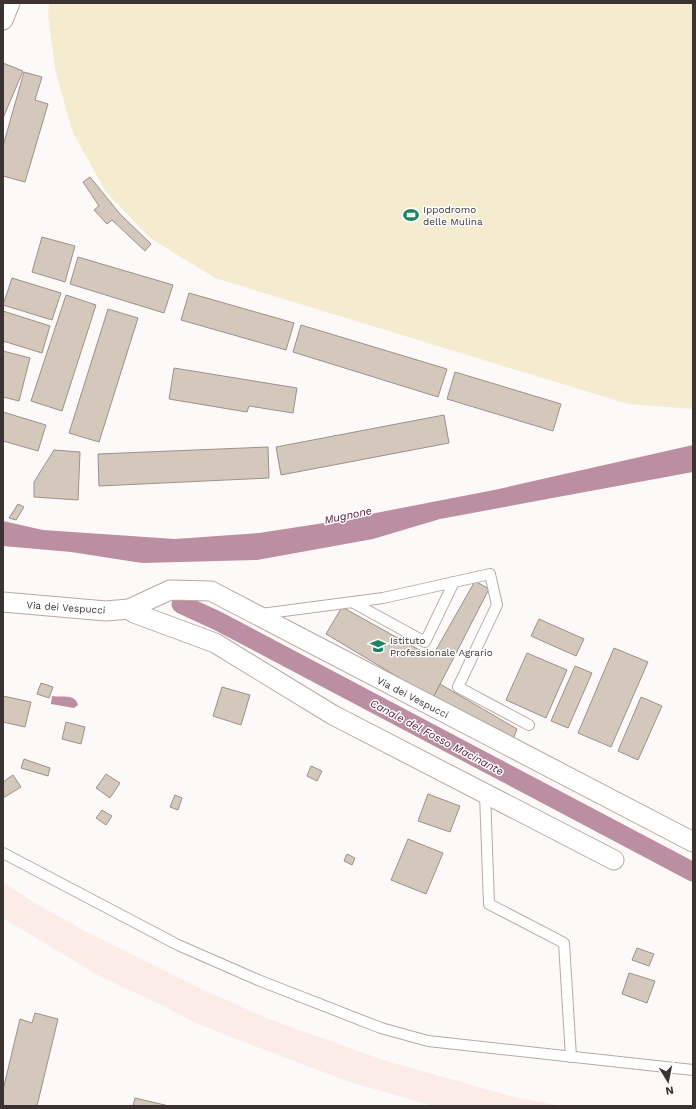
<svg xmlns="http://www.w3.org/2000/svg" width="696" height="1109" viewBox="0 0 696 1109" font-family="'Work Sans',sans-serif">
<rect width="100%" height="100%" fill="#fdf9f8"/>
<polygon fill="#fbece7" points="3,882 35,903 85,931 210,993 274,1021 386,1061 518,1098 564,1106 433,1106 350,1082 257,1047 196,1023 160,1004 103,978 3,918"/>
<polygon fill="#f5ebce" points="49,3 693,3 693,409 628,404 215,278 150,238 106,192 72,131 55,69 48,15"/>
<g fill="#bc8ea1">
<polygon points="693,445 693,472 440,519 373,539 257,560 142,563 71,552 3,546 3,521 43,530 175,539 259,533 324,523 494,490"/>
<path d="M52 696C61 698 75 693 78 705L74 708 51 704Z"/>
</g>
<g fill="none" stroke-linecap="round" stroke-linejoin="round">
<polyline stroke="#bc8ea1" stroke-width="19" points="181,604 218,621 693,872"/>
</g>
<g fill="#d4c8bd" stroke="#9c9186">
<polygon points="3,63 23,71 3,118"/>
<polygon points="24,72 42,77 35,100 48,104 25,182 3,176 3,146"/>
<polygon points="90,177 120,214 151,244 145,251 112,220 107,224 94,210 99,206 83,182"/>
<polygon points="42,237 75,246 65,282 32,272"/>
<polygon points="78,257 173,285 164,313 70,284"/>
<polygon points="12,278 61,293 52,320 3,305"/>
<polygon points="189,293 294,323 286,350 181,320"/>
<polygon points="66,295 96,305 62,411 31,401"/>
<polygon points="108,309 138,318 99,442 69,433"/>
<polygon points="3,311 50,326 42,353 3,341"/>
<polygon points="301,325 447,369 438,397 293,352"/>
<polygon points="3,351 30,358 19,401 3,397"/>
<polygon points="174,368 297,388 293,413 249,406 247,412 169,399"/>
<polygon points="455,372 561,404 553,431 447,399"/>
<polygon points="3,412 46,425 38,451 3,441"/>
<polygon points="444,415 449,443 281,475 276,447"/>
<polygon points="268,447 269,478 99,486 98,454"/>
<polygon points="54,450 80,452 78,500 34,497 34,482"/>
<polygon points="18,504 24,507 16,520 9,518"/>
<polygon points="475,581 489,589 433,698 326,634 342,607 432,657"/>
<polygon points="539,619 584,639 576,656 531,636"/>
<polygon points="614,648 648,662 611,747 578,733"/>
<polygon points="527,653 567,670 546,718 506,700"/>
<polygon points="575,666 592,673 568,728 551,721"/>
<polygon points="41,683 53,687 49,698 37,694"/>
<polygon points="440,684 517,729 513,739 433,698"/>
<polygon points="222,687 250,695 241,725 213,716"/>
<polygon points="3,696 31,702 25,727 3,722"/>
<polygon points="641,697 662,706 638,760 618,751"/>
<polygon points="66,722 85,727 81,744 62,739"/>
<polygon points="24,759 50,768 48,776 21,768"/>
<polygon points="311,766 322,771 317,781 307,776"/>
<polygon points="106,774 120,783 110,798 96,788"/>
<polygon points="13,775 21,787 3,798 3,782"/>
<polygon points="428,794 460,806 450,832 418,821"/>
<polygon points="175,795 182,798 178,810 170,807"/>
<polygon points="102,810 112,816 106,825 96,818"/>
<polygon points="408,839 443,853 426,894 391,880"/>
<polygon points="347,854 355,858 352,865 344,861"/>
<polygon points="637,948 654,954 649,966 632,960"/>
<polygon points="629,973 655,981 647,1003 622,994"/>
<polygon points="35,1013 58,1019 37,1106 3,1106 3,1090 20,1019 32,1023"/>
<polygon points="135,1098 169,1106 133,1106"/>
</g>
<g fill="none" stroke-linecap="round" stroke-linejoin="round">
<defs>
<g id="lane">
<polyline points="352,602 425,642 454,582"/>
<polyline points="261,614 383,598 490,574 497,605 458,687 529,725"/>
<polyline points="485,794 489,904 564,943 571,1057"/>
<polyline points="3,853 178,945 258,980 381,1028 428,1041 693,1070"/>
</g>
<g id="street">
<polyline points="3,20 10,3"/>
<polyline points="3,602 106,611 129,609 170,590 211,591 693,842"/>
<polyline points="129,609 134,613 215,643 333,715 614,860"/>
</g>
</defs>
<use href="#lane" stroke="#b9a9a3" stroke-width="12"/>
<use href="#street" stroke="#b9a9a3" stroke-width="21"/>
<use href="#lane" stroke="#fff" stroke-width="10"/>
<use href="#street" stroke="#fff" stroke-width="19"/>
</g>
<defs>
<symbol id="stadium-bare" viewBox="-9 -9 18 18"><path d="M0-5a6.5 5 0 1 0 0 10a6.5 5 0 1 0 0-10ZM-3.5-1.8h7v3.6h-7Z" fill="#188663" stroke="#fff" stroke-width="2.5" paint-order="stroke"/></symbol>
<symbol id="school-bare" viewBox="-9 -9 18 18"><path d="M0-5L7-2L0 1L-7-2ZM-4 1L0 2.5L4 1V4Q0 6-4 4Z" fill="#188663" stroke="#fff" stroke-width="2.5" paint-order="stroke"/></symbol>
</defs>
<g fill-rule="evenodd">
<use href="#stadium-bare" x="400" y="204" width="22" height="22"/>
<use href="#school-bare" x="367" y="635" width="22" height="22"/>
</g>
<g text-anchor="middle" stroke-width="3" stroke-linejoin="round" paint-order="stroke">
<g font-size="10" fill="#3a3331" stroke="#fff" text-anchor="start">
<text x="423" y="213">Ippodromo<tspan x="423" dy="12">delle Mulina</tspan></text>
<text x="390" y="644">Istituto<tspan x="390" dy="12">Professionale Agrario</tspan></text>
</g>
<g font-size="10" fill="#3a3331" stroke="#fff">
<text transform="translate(66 607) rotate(4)" y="4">Via dei Vespucci</text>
<text transform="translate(413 697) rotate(27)" y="4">Via dei Vespucci</text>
</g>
<g font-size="11" font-style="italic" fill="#4c1431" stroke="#fff">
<text transform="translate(348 515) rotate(-12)" y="4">Mugnone</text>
<text transform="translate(437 737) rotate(28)" y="4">Canale del Fosso Macinante</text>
</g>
</g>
<rect width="696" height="1109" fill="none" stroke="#3a3331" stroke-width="8"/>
<g transform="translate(668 1081) rotate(170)" stroke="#ffffff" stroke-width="3" paint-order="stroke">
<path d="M0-3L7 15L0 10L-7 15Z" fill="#3a3331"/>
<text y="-6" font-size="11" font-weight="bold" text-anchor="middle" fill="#3a3331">N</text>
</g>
</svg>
